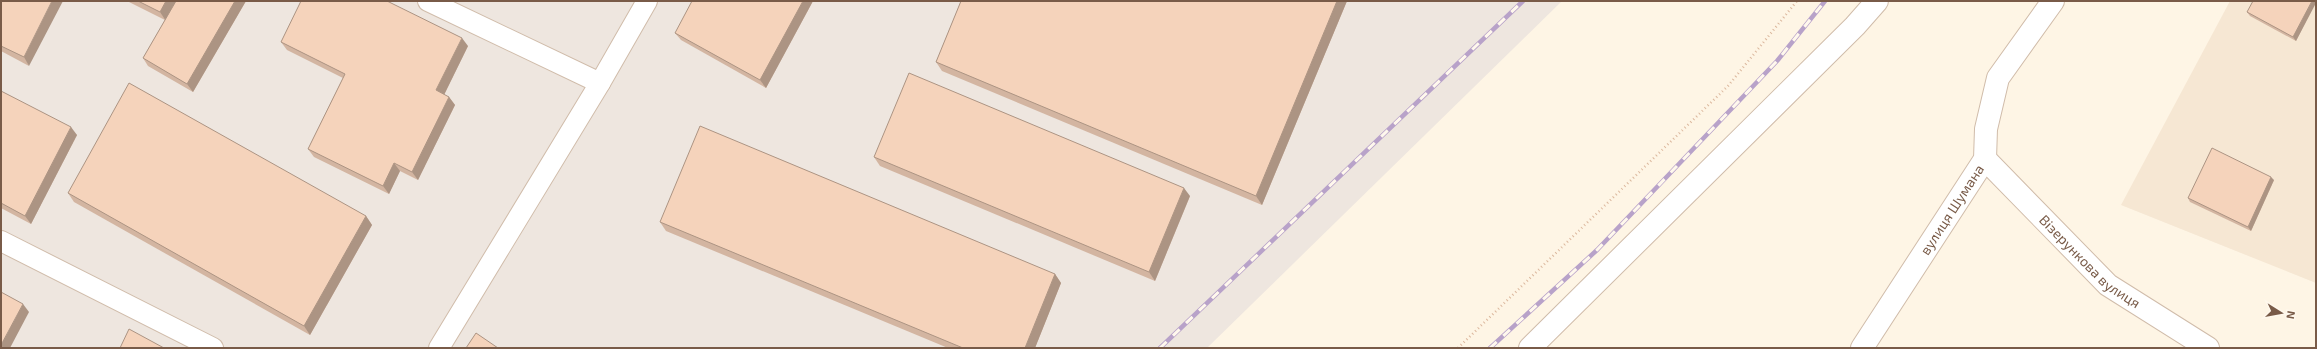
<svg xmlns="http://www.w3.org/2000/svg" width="2317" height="349" viewBox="0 0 2317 349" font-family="'Exo 2',sans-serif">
<rect width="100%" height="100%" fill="#fef5e5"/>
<polygon fill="#f6e7d3" points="2230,1 2316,1 2316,283 2121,205"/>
<polygon fill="#eee6df" points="1,1 1562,1 1207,348 1,348"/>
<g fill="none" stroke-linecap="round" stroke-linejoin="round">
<defs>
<g id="lane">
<polyline points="428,1 600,83 647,1"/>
<polyline points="1,241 213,348"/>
<polyline points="439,348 600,83"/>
</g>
<g id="street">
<path id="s1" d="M1985 159 2108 285 2208 348"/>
<polyline points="1530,348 1855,26 1877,1"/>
<path id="s2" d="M1862 348 1985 159 1986 129 1998 78 2053 1"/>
</g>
</defs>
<use href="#lane" stroke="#d0bcaa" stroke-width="22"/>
<use href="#street" stroke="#d0bcaa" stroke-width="24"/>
<polyline stroke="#dbb79d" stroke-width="2.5" stroke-dasharray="1 3" stroke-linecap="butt" points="1458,348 1728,86 1797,1"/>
<use href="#lane" stroke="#fff" stroke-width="20"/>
<use href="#street" stroke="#fff" stroke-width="22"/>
<defs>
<g id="rail">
<polyline points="1160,348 1523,1"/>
<polyline points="1490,348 1597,250 1777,61 1825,1"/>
</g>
</defs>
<use href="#rail" stroke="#b8a2c9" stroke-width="4.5"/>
<use href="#rail" stroke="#fff8ed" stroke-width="3" stroke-dasharray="9" stroke-linecap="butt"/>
</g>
<g fill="#d3b5a1">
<polygon points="1,1 29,66 1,51"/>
<polygon points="127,1 246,1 193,92 148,66 143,58 165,20"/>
<polygon points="813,1 766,88 681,40 675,33"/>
<polygon points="961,1 1347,1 1262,205 942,71 936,62"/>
<polygon points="2316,1 2296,41 2250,16 2247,12"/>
<polygon points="281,42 468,46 444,95 449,97 455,105 418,180 400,171 389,194 314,157 308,149 343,78 287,50"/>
<polygon points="1,91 77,135 31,224 1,208"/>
<polygon points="874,157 1190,196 1155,281 880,166"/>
<polygon points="2274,180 2251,231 2190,202 2188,198"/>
<polygon points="68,193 366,216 372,225 310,335 74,202"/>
<polygon points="660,222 1055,274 1061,283 1035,348 948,348 666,231"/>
</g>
<g fill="#ac9483">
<polygon points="52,1 63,1 29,66 24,57"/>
<polygon points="166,1 176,1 166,21 160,12"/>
<polygon points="235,1 246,1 193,92 187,84"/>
<polygon points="803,1 813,1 766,88 760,80"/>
<polygon points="1337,1 1347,1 1262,205 1256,196"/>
<polygon points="2312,1 2316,1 2316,3 2296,41 2293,37"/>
<polygon points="462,38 468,46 442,99 436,90"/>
<polygon points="449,97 455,105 418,180 412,172"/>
<polygon points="71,127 77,135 31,224 25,216"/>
<polygon points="394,163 400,171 389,194 383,186"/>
<polygon points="2271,177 2274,180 2251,231 2248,227"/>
<polygon points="1184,188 1190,196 1155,281 1149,272"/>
<polygon points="366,216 372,225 310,335 304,326"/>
<polygon points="1055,274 1061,283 1035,348 1025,348"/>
<polygon points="23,304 29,312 10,348 1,348 1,345"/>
</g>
<g fill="#f5d3bb" stroke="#ac9483">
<polygon points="1,1 52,1 24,57 1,46"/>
<polygon points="138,1 166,1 160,12"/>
<polygon points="176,1 235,1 187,84 143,58"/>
<polygon points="301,1 387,1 462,38 436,90 449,97 412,172 394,163 383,186 308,149 345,74 281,42"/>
<polygon points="692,1 803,1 760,80 675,33"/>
<polygon points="961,1 1337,1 1256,196 936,62"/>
<polygon points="2253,1 2312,1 2293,37 2247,12"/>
<polygon points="909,73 1184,188 1149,272 874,157"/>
<polygon points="129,83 366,216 304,326 68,193"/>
<polygon points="1,91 71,127 25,216 1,203"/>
<polygon points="700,126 1055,274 1025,348 963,348 660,222"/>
<polygon points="2212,148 2271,177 2248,227 2188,198"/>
<polygon points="1,292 23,304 1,345"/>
<polygon points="129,329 164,348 120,348"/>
<polygon points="476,333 498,348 466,348"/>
</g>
<g text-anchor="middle" stroke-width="3" stroke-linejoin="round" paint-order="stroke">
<g font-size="14" fill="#795b48" stroke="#fff8ed">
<text dy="5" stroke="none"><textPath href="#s2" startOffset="165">вулиця Шумана</textPath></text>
<text dy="5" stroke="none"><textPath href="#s1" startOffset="147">Візерункова вулиця</textPath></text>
</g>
</g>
<rect width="2317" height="349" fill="none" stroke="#795b48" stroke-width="4"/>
<g transform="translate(2281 313) rotate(101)" stroke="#fff8ed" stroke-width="3" paint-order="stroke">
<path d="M0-3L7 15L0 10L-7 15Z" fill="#795b48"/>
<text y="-6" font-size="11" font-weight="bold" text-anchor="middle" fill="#795b48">N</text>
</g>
</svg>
